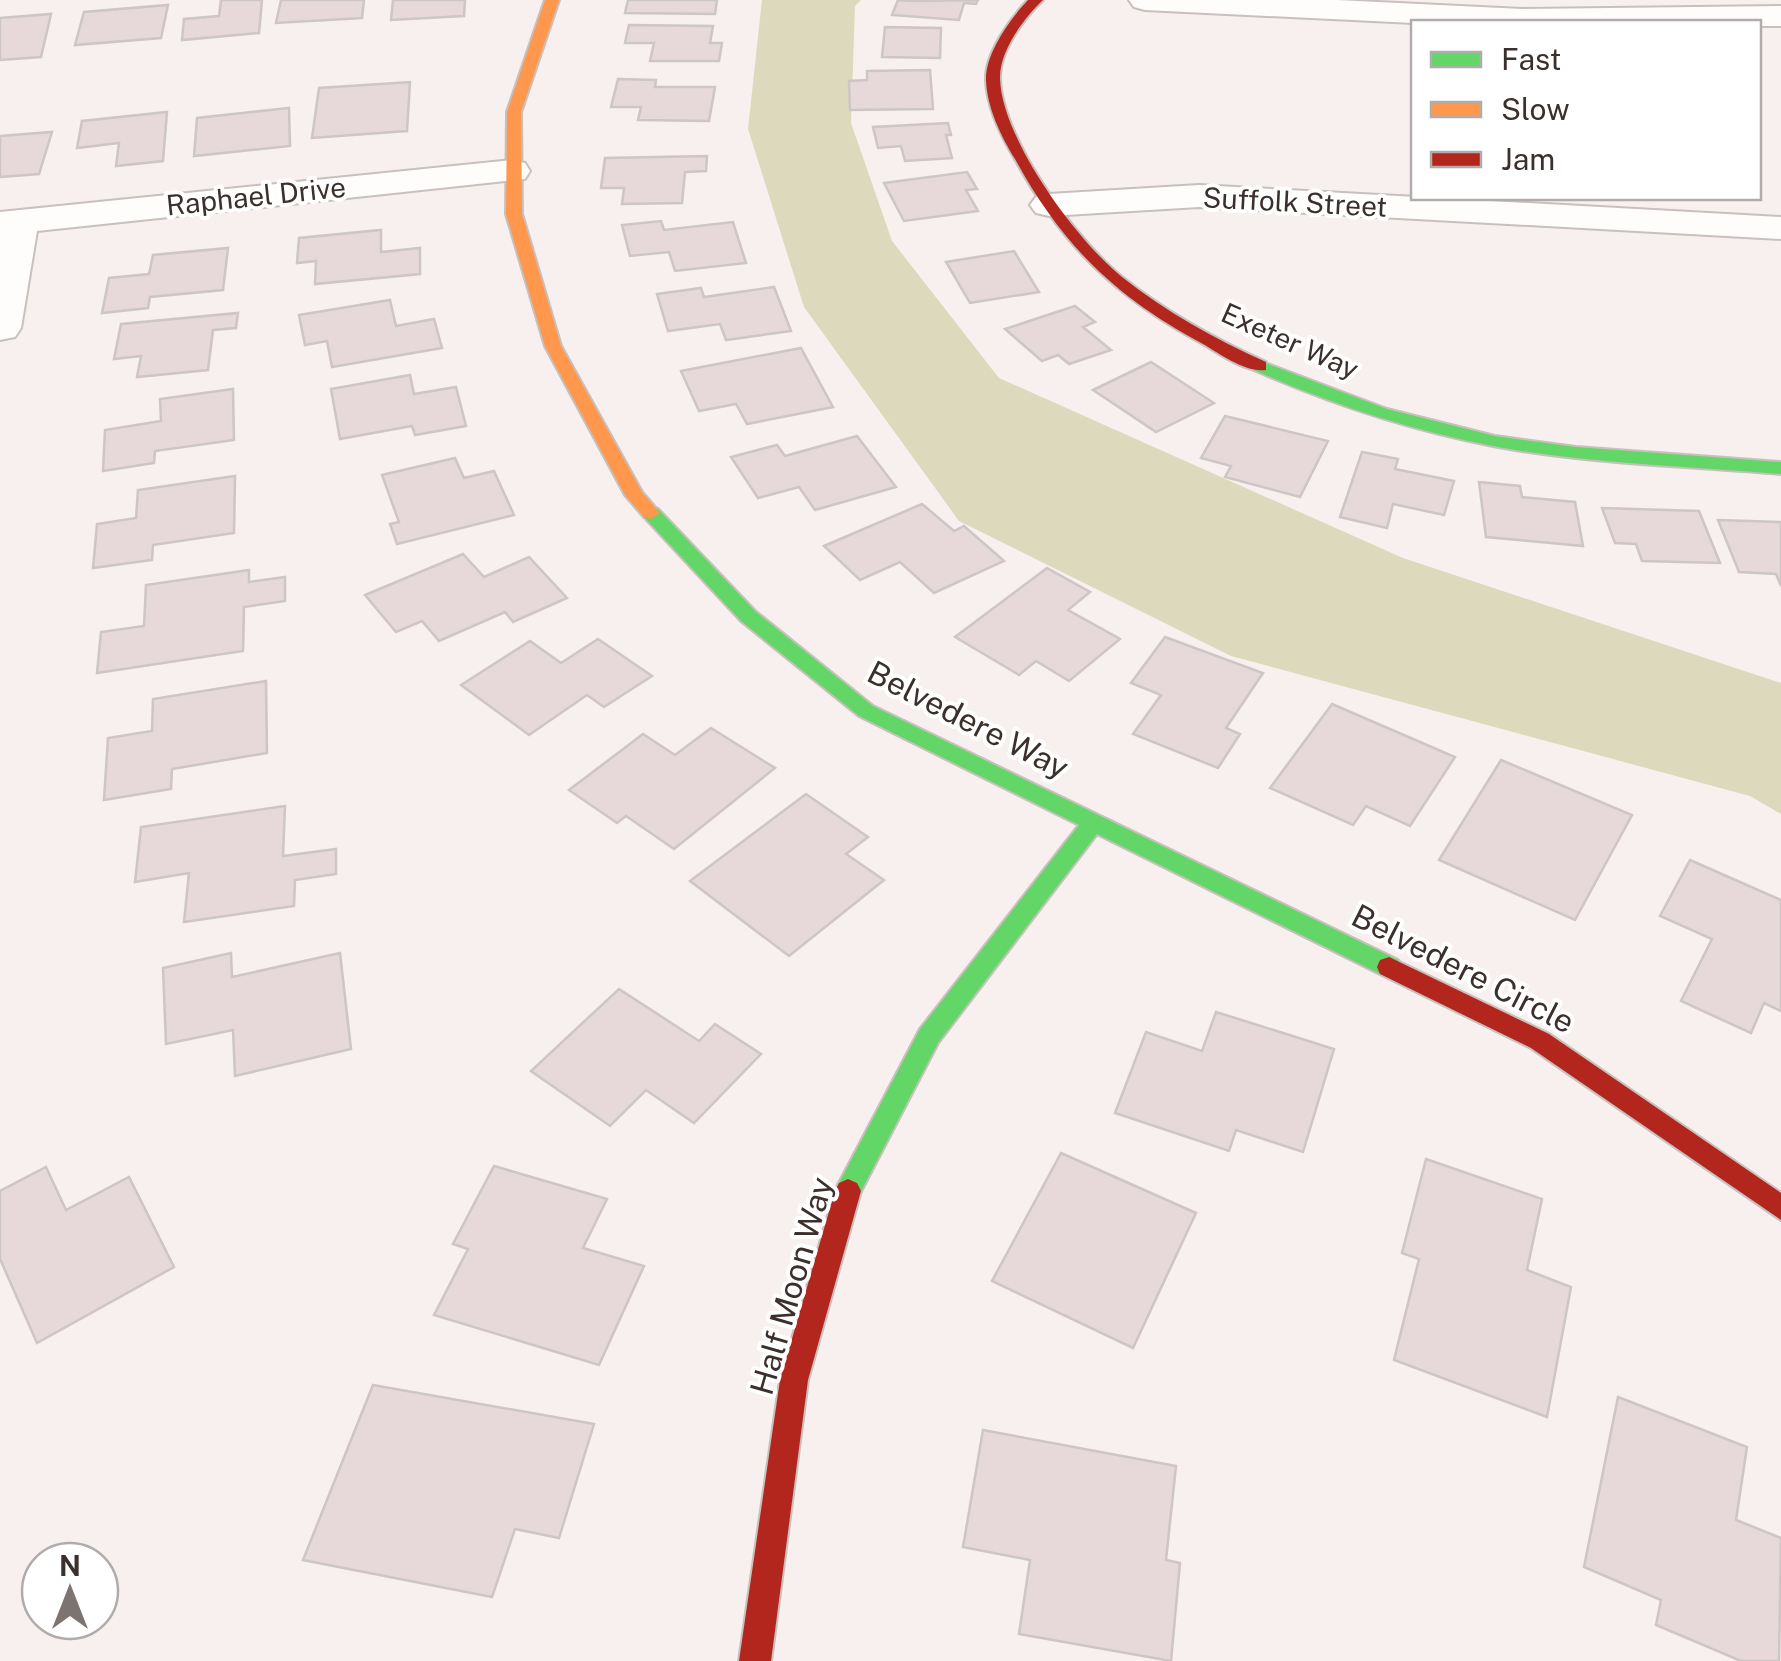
<svg xmlns="http://www.w3.org/2000/svg" width="1781" height="1661" viewBox="0 0 1781 1661" font-family="'Public Sans',sans-serif">
<rect width="100%" height="100%" fill="#f7f0ee"/>
<polygon fill="#ddd9bd" points="762,0 861,0 855,6 851,123 892,241 999,378 1403,558 1781,683 1781,814 1750,796 1231,656 959,521 804,307 748,129"/>
<g fill="#e7d9da" stroke="#cec5c5" stroke-width="2.5">
<polygon points="221,0 262,0 259,33 182,40 184,19 219,16"/>
<polygon points="281,0 364,0 362,18 276,23"/>
<polygon points="393,0 465,0 464,16 391,20"/>
<polygon points="628,0 717,0 715,14 625,13"/>
<polygon points="898,0 909,1 978,0 976,4 964,3 959,20 892,15"/>
<polygon points="168,5 161,38 75,45 84,12"/>
<polygon points="51,14 41,57 0,60 0,18"/>
<polygon points="629,25 713,26 710,43 722,43 719,61 650,61 654,43 625,43"/>
<polygon points="885,27 941,28 940,58 882,57"/>
<polygon points="930,70 933,109 850,110 849,81 867,80 867,71"/>
<polygon points="618,79 656,80 655,87 715,87 709,121 638,120 641,107 611,107"/>
<polygon points="410,82 407,131 312,138 319,88"/>
<polygon points="289,108 290,146 194,156 197,118"/>
<polygon points="167,112 163,161 116,166 119,143 77,148 82,121"/>
<polygon points="948,123 951,135 946,135 952,158 905,161 901,146 878,148 873,127"/>
<polygon points="52,132 39,174 0,177 0,136"/>
<polygon points="707,156 706,171 685,172 682,203 622,204 624,188 601,188 605,158"/>
<polygon points="967,172 977,189 966,190 978,211 904,221 884,183"/>
<polygon points="661,221 664,230 733,222 746,263 675,271 669,252 630,256 622,225"/>
<polygon points="381,230 381,252 420,248 420,274 315,284 316,261 297,263 299,238"/>
<polygon points="228,248 223,290 150,297 148,308 102,313 109,278 149,274 153,255"/>
<polygon points="1014,251 1039,292 970,303 946,262"/>
<polygon points="774,287 791,331 726,340 720,324 668,331 657,294 701,288 704,297"/>
<polygon points="390,300 396,326 434,319 442,348 332,367 327,341 305,345 299,315"/>
<polygon points="1075,306 1095,322 1083,327 1111,350 1069,364 1058,355 1042,361 1005,329"/>
<polygon points="238,313 236,328 213,330 208,370 137,377 141,356 114,359 121,324"/>
<polygon points="801,348 833,407 747,424 736,404 699,411 681,371"/>
<polygon points="1151,362 1214,403 1156,432 1093,390"/>
<polygon points="410,375 414,394 456,387 466,426 415,435 412,426 340,439 331,389"/>
<polygon points="233,389 234,440 155,451 154,463 103,471 105,430 161,421 160,399"/>
<polygon points="1225,416 1328,441 1300,497 1225,477 1231,466 1201,458"/>
<polygon points="857,436 896,487 815,510 799,487 758,498 731,457 777,445 785,456"/>
<polygon points="1362,452 1398,459 1395,469 1454,481 1444,515 1393,504 1387,528 1340,517"/>
<polygon points="455,458 464,478 494,471 514,515 397,544 390,524 399,522 382,475"/>
<polygon points="235,476 234,533 153,545 152,560 93,568 97,524 136,518 138,490"/>
<polygon points="1479,482 1520,486 1522,497 1575,502 1583,546 1486,537"/>
<polygon points="922,504 954,531 964,526 1004,561 934,593 900,562 860,580 824,546"/>
<polygon points="1602,508 1699,511 1720,563 1642,561 1636,544 1615,543"/>
<polygon points="1718,520 1781,522 1781,586 1776,574 1739,572"/>
<polygon points="463,554 484,577 529,557 567,598 513,622 505,612 439,641 422,621 396,632 365,595"/>
<polygon points="1047,568 1090,592 1068,610 1120,639 1069,681 1036,661 1019,675 955,637"/>
<polygon points="249,570 249,582 285,577 285,601 244,607 243,651 97,673 101,632 144,626 146,585"/>
<polygon points="1165,637 1263,673 1226,728 1240,734 1218,768 1133,734 1161,695 1131,683"/>
<polygon points="598,639 652,676 604,707 587,695 529,735 461,685 530,641 561,663"/>
<polygon points="266,681 267,753 172,769 171,789 104,800 108,738 152,731 153,699"/>
<polygon points="1332,704 1455,757 1410,826 1366,806 1353,825 1270,788"/>
<polygon points="711,728 775,768 674,849 626,816 617,823 569,790 643,734 675,755"/>
<polygon points="1501,760 1632,815 1575,920 1439,860"/>
<polygon points="806,794 868,837 846,854 884,880 789,956 690,881"/>
<polygon points="285,806 283,856 336,849 336,874 295,880 294,906 184,922 189,873 135,882 141,827"/>
<polygon points="1690,860 1781,900 1781,1011 1764,1003 1751,1033 1681,1001 1712,939 1660,916"/>
<polygon points="231,953 232,977 340,953 351,1049 235,1076 233,1030 166,1044 163,968"/>
<polygon points="619,989 699,1041 715,1024 761,1054 694,1123 646,1090 610,1126 531,1071"/>
<polygon points="1216,1012 1334,1049 1303,1152 1236,1130 1229,1151 1115,1113 1146,1032 1202,1051"/>
<polygon points="1061,1153 1196,1213 1133,1348 992,1281"/>
<polygon points="1426,1159 1542,1199 1527,1270 1571,1287 1547,1417 1394,1360 1419,1259 1402,1253"/>
<polygon points="494,1166 607,1199 583,1248 644,1266 599,1365 434,1315 468,1249 453,1244"/>
<polygon points="46,1167 66,1210 129,1177 174,1267 37,1343 0,1259 0,1191"/>
<polygon points="373,1385 594,1424 559,1538 515,1529 492,1597 303,1560"/>
<polygon points="1618,1397 1747,1447 1736,1520 1781,1538 1779,1661 1741,1661 1656,1625 1661,1600 1584,1567"/>
<polygon points="983,1430 1176,1466 1166,1560 1180,1563 1171,1661 1019,1634 1030,1560 963,1547"/>
</g>
<g fill="none" stroke-linecap="round" stroke-linejoin="round">
<defs>
<g id="street">
<polygon points="1129,0 1337,0 1522,9 1781,6 1781,26 1758,26 1758,22 1414,23 1145,10 1134,7"/>
<polygon points="512,160 525,163 530,171 525,179 37,231 21,328 15,337 0,340 0,212"/>
<polygon points="1199,185 1781,217 1781,239 1199,207 1049,216 1036,213 1030,205 1036,197 1049,194"/>
</g>
<g id="fast">
<path d="M1260 361 1387 409 1495 436 1576 447 1781 462V474C1685 466 1588 464 1493 446 1410 430 1331 404 1254 370L1251 366Z"/>
<polygon points="651,507 658,509 755,611 873,706 1398,960 1401,967 1398,974 1380,974 1097,834 938,1043 857,1199 848,1203 839,1199 835,1191 839,1183 920,1029 1079,825 859,716 741,621 644,517 642,513"/>
</g>
<polygon id="slow" points="545,0 559,0 521,112 522,214 561,346 642,492 660,513 651,519 644,517 625,495 545,346 506,214 507,112"/>
<g id="jam">
<path d="M1028 0H1043C1024 18 999 51 1000 79 1002 139 1076 240 1122 277 1166 312 1215 339 1266 362V370C1246 373 1220 354 1203 344 1117 298 1062 246 1015 159 1001 136 987 108 986 80 985 54 1010 19 1028 0Z"/>
<polygon points="1389,957 1549,1034 1781,1193 1781,1220 1531,1048 1380,974 1377,967 1380,960"/>
<polygon points="848,1179 857,1183 861,1191 808,1380 771,1661 739,1661 780,1380 835,1191 839,1183"/>
</g>
</defs>
<use href="#street" stroke="#c8c0bd" stroke-width="4"/>
<use href="#fast" stroke="#c8c0bd" stroke-width="4"/>
<use href="#slow" stroke="#c8c0bd" stroke-width="4"/>
<use href="#jam" stroke="#c8c0bd" stroke-width="4"/>
<use href="#street" fill="#fefdfc" fill-rule="evenodd"/>
<use href="#fast" fill="#63d668" fill-rule="evenodd"/>
<use href="#slow" fill="#ff974d" fill-rule="evenodd"/>
<use href="#jam" fill="#b3261e" fill-rule="evenodd"/>
</g>
<g text-anchor="middle" stroke-width="8" stroke-linejoin="round" paint-order="stroke">
<g font-size="28" fill="#3b302c" stroke="#fff">
<text transform="translate(256 196) rotate(-6)" y="10">Raphael Drive</text>
<text transform="translate(1295 202) rotate(3)" y="10">Suffolk Street</text>
<text transform="translate(1290 341) rotate(24)" y="10">Exeter Way</text>
</g>
<g font-size="32" fill="#3b302c" stroke="#fff">
<text transform="translate(968 720) rotate(27)" y="11">Belvedere Way</text>
<text transform="translate(1463 969) rotate(27)" y="11">Belvedere Circle</text>
<text transform="translate(792 1286) rotate(-74)" y="11">Half Moon Way</text>
</g>
</g>
<rect x="1411" y="20" width="350" height="180" fill="#ffffff" stroke="#b1acab" stroke-width="2.5"/>
<rect x="1431" y="52" width="50" height="15" fill="#63d668" stroke="#b1acab" stroke-width="2.5"/>
<text x="1501" y="70" font-size="30" fill="#3b302c">Fast</text>
<rect x="1431" y="102" width="50" height="15" fill="#ff974d" stroke="#b1acab" stroke-width="2.5"/>
<text x="1501" y="120" font-size="30" fill="#3b302c">Slow</text>
<rect x="1431" y="152" width="50" height="15" fill="#b3261e" stroke="#b1acab" stroke-width="2.5"/>
<text x="1501" y="170" font-size="30" fill="#3b302c">Jam</text>
<g transform="translate(70 1591)"><circle r="48" fill="#ffffff" stroke="#b1acab" stroke-width="2.5"/>
<path d="M0-8L18 38L0 25L-18 38Z" fill="#7d7370"/>
<text y="-15" font-size="28" font-weight="bold" text-anchor="middle" fill="#3b302c">N</text>
</g>
</svg>
